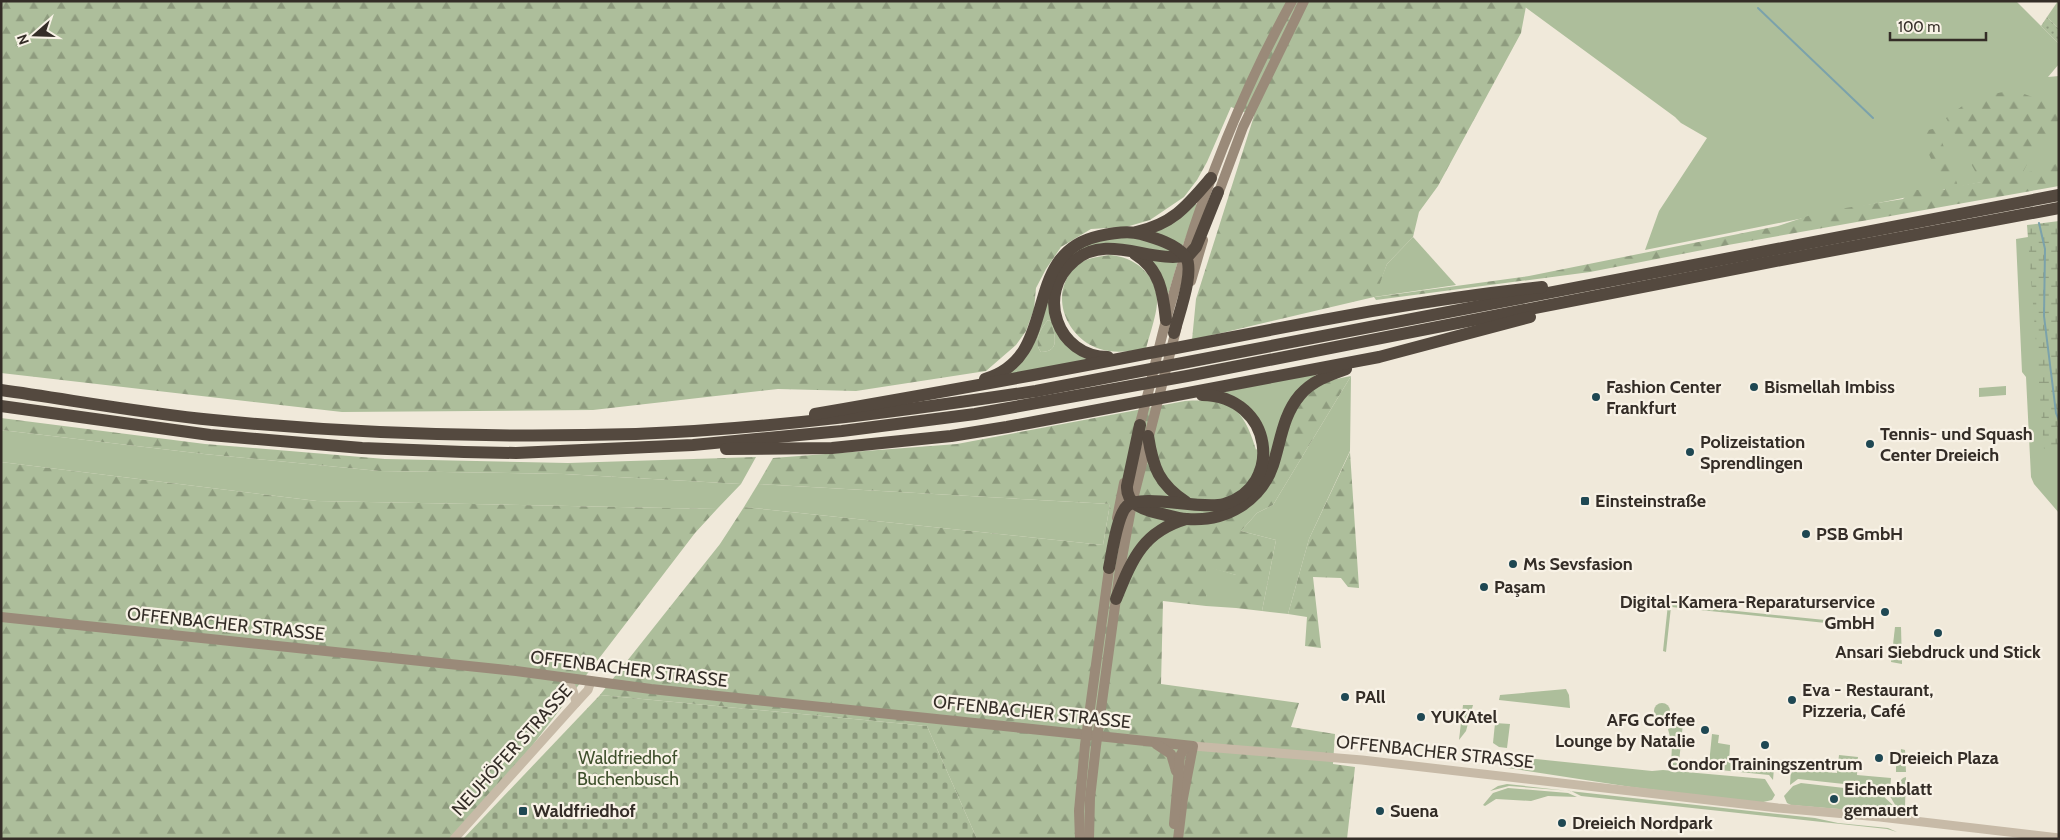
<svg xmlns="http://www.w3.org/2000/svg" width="2060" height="840" viewBox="0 0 2060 840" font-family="Cabin,sans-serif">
<defs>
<pattern id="forest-firs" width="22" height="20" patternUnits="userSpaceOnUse" patternTransform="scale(1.25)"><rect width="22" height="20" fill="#adbe9b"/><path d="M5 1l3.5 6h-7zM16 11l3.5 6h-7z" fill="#8e9b7e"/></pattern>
<pattern id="wetland-marsh" width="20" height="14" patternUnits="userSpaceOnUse" patternTransform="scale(1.25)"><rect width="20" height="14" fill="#adbe9b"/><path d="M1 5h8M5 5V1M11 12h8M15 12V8" fill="none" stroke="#8e9b7e"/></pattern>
<pattern id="cemetery-stones" width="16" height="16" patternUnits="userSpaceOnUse" patternTransform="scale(1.25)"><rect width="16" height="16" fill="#adbe9b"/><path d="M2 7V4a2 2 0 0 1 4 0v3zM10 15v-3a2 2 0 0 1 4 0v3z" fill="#8e9b7e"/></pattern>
<pattern id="garden-dots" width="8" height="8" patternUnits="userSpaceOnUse" patternTransform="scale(1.25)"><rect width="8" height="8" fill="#adbe9b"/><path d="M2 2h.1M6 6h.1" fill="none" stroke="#8e9b7e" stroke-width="1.8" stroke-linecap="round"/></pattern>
</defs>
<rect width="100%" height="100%" fill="#f0e9da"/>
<g fill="#adbe9b" fill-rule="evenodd">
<polygon points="1521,1 2016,1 2059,44 2059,64 2048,77 2059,76 2059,170 1982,182 1645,250 1659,211 1707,138 1681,123 1675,117 1521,4"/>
<polygon points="2058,1 2059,1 2059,29 2047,17"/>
<polygon points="1194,203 1198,205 1183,245 1180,246 1149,233"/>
<polygon points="2059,232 2059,513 2034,484 2031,477 2026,377 2022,372 2016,239"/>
<path d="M1126 236C1141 238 1166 242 1176 253L1167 254C1150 252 1114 242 1099 245 1045 257 1030 328 1081 355 1086 357 1093 359 1099 360L999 377C1007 372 1015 368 1021 361 1049 326 1039 265 1085 245 1098 239 1112 238 1126 236ZM1048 320 1052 322C1054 335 1061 352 1041 352 1033 342 1040 329 1048 320Z"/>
<polygon points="1413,237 1456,285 1374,297 1387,264"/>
<polygon points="1143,256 1178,261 1168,295"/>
<polygon points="1316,374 1268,463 1218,507 1264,438 1217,393"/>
<polygon points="1351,376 1350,451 1309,539 1288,614 1262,611 1276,540 1241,531 1257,513 1273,505"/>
<polygon points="2006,386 2006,395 1979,397 1979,388"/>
<polygon points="1,430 204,454 379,471 564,474 741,484 717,509 317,501 1,462"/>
<polygon points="758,484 1110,504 1103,545 744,507"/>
<polygon points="1206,566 1236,575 1236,608 1206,606"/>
<polygon points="1668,604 1845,622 1845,625 1671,607 1666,652 1663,651"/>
<polygon points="1895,627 1901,627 1902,664 1891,662"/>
<polygon points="1566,689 1569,695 1570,708 1499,700 1500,695"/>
<circle cx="1662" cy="711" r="8"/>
<polygon points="1463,705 1473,705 1466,731 1459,740"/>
<polygon points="1677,722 1683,723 1679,762 1709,764 1712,734 1719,735 1718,743 1730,745 1729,763 1774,768 1773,780 1769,775 1671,765 1672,745 1668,729 1674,727"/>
<polygon points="1495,723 1510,724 1507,748 1499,747 1493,743"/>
<polygon points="1901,749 1905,750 1906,772 1896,772 1896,762 1900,762"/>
<polygon points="1839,755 1858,757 1857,775 1891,778 1890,789 1798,779 1790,785 1791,768 1837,773"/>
<polygon points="1506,756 1652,771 1663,770 1765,779 1775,795 1772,800 1759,803 1631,787 1508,768 1500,765 1495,761"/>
<polygon points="1906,777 1905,806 1903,808 1897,808 1888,793 1903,778"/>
<polygon points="1801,783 1879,792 1898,810 1897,814 1791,805 1787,803 1784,796 1793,786"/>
<polygon points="1507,784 1815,818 1838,823 1888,828 1897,832 1887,829 1581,796 1571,791 1509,786 1490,791 1498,786"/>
<polygon points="1508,788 1568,793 1577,797 1548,796 1531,801 1496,799 1485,806 1483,805 1493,793"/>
</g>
<g fill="url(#forest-firs)">
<polygon points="1,1 1527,1 1521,33 1438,186 1419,212 1413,237 1387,264 1375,297 1529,276 1778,226 1820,212 1903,199 1911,190 1945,190 1919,132 1937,128 1958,186 1981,182 1946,118 1973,98 2013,90 2047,102 2059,117 2059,128 2038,143 2022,174 2059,163 2059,186 1728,245 1590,272 1376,300 1374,297 1192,340 1196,299 1254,116 1231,107 1207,162 1197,180 1184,197 1150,220 1126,227 1091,229 1061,247 1046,269 1036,288 1034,309 1026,331 1016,345 986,371 856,391 778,389 593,410 342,412 1,373"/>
<path d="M1110 255C1134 257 1155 273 1157 299 1158 312 1149 336 1146 349 1130 351 1115 354 1100 349 1063 337 1047 288 1080 263 1088 258 1101 256 1110 255Z"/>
<path d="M1048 320 1052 322C1054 335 1061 352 1041 352 1033 342 1040 329 1048 320Z"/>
<path d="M1351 376 1273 505 1257 513 1241 531 1276 540 1262 611 1236 608V575L1206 567V606L1163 601 1161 684 1299 703 1291 727 1335 734 1333 764 1355 767 1347 839H977L927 726 600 695 720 544 744 507 1103 545 1110 504 758 484 773 458 957 444 1185 401C1233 398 1244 409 1257 453L1276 461C1285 437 1295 394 1320 384 1330 380 1341 378 1351 376Z"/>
<polygon points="1,418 205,444 385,459 568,463 756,457 741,484 564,474 379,471 204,454 1,430"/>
<polygon points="1350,452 1359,588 1348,587 1341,578 1313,577 1321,648 1305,646 1307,617 1288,614 1309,539"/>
<polygon points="1,462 317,501 717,509 695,533 532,746 450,839 1,839"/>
</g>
<polygon fill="url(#wetland-marsh)" points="2059,221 2059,450 2044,449 2027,225"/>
<polygon fill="url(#cemetery-stones)" points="600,695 927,726 977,839 463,839"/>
<polygon fill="url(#garden-dots)" points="2047,17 2059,29 2059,44 2041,26"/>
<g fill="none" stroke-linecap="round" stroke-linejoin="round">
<g stroke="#7ba2ab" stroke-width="2">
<polyline points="1758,8 1873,118"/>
<polyline points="2039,223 2045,249 2044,316 2056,413 2059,420"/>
</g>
<g stroke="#c7baa7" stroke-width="9">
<path d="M563 678C572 684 574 692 576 703"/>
<polyline points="1193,746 1362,760 1778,808 1880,817 2059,838"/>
<polyline points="454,839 576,703 588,690 591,681"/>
</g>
<g stroke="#9a8a79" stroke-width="10">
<polyline points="1217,197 1243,127 1304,1"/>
<polyline points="1191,281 1203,240"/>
<path d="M1138 430C1151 387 1159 342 1172 299 1201 196 1240 95 1292 1"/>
<polyline points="1117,518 1124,483"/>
<polyline points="1,617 516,671 651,689 1193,746 1183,798 1178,839"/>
<polyline points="1156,744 1171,754 1176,771"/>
<polyline points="1174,824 1180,756 1184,749 1188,746"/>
<polyline points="1080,839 1079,811 1085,745 1110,562"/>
<polyline points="1089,839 1090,798 1096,746 1120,569 1132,503 1177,326"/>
</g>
<g stroke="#54493f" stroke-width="12">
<path d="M1136 232C1173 224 1187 206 1211 178"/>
<path d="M1135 254C1160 269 1163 293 1166 320"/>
<path d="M1108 357C1057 357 1035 293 1074 261 1107 232 1152 265 1189 255L1196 247 1218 192"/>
<path d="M985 379C1063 356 1018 254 1099 236 1112 233 1128 230 1141 234 1155 238 1176 244 1185 256 1196 269 1178 316 1174 333"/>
<path d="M1 390C72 400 142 413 213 420 353 434 496 438 636 434 770 429 903 411 1036 391L2059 195"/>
<polyline points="1,406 210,435 362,448 464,452 516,453 693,445 842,431 975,414 1187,376 1765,263 2059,208"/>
<path d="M815 414C924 395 1032 376 1139 355 1273 330 1406 301 1542 287"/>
<path d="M1140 425 1127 486C1126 504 1143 510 1158 513 1167 515 1178 519 1187 519 1226 522 1261 501 1273 465 1281 440 1283 415 1300 395 1312 381 1329 375 1346 369"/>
<path d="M1148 436C1153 468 1159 484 1186 502"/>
<polyline points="726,449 832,448 951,436 1007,427 1379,357 1530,317"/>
<path d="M1109 568C1112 554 1117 515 1127 506 1141 493 1201 510 1224 504 1284 487 1274 396 1202 395"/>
<path d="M1116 599C1132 560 1142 532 1186 519"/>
</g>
</g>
<g fill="#1f4853" stroke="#f8f2e6" stroke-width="2">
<circle cx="1754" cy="387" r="5"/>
<circle cx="1596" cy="397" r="5"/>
<circle cx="1870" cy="444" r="5"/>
<circle cx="1690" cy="452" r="5"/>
<rect x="1580" y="496" width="10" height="10" rx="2.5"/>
<circle cx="1806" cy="534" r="5"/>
<circle cx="1513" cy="564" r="5"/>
<circle cx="1484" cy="587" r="5"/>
<circle cx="1885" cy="612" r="5"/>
<circle cx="1938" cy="633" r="5"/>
<circle cx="1345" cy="697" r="5"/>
<circle cx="1792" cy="700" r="5"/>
<circle cx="1421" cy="717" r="5"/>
<circle cx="1705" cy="730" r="5"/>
<circle cx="1765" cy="745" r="5"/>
<circle cx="1879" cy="758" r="5"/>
<circle cx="1834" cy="799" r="5"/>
<rect x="518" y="806" width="10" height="10" rx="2.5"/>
<circle cx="1380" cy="811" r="5"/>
<circle cx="1562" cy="823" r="5"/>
</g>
<g text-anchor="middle" stroke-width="4.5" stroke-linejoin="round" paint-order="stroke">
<g font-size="18" font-weight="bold" fill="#342d27" stroke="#f8f2e6" text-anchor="start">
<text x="1606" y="393">Fashion Center<tspan x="1606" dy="21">Frankfurt</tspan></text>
<text x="1764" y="393">Bismellah Imbiss</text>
<text x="1880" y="440">Tennis- und Squash<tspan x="1880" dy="21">Center Dreieich</tspan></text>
<text x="1700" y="448">Polizeistation<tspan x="1700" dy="21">Sprendlingen</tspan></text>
<text x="1595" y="507">Einsteinstraße</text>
<text x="1816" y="540">PSB GmbH</text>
<text x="1523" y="570">Ms Sevsfasion</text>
<text x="1494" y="593">Paşam</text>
<text x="1875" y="608" text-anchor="end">Digital-Kamera-Reparaturservice<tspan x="1875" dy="21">GmbH</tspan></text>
<text x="1938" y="658" text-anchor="middle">Ansari Siebdruck und Stick</text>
<text x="1802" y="696">Eva - Restaurant,<tspan x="1802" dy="21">Pizzeria, Café</tspan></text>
<text x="1355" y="703">PAll</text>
<text x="1431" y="723">YUKAtel</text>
<text x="1695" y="726" text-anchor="end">AFG Coffee<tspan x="1695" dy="21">Lounge by Natalie</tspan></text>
<text x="1889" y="764">Dreieich Plaza</text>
<text x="1765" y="770" text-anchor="middle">Condor Trainingszentrum</text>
<text x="1844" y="795">Eichenblatt<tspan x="1844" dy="21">gemauert</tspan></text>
<text x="533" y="817">Waldfriedhof</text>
<text x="1390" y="817">Suena</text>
<text x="1572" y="829">Dreieich Nordpark</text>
</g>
<g font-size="18" fill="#342d27" stroke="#f8f2e6">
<text transform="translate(226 624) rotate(6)" y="6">OFFENBACHER STRASSE</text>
<text transform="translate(629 669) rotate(7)" y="6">OFFENBACHER STRASSE</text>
<text transform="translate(1032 712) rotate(6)" y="6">OFFENBACHER STRASSE</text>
<text transform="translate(512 750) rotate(-48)" y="6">NEUHÖFER STRASSE</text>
<text transform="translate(1435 752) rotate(6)" y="6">OFFENBACHER STRASSE</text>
</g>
<g font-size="18" fill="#3e502c" stroke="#f8f2e6">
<text x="628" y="764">Waldfriedhof<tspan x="628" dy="21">Buchenbusch</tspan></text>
</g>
</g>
<rect width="2060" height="840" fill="none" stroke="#342d27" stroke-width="5"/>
<g transform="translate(35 35) rotate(250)" stroke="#f8f2e6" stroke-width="4" paint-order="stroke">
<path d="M0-4L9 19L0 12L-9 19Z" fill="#342d27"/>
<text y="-8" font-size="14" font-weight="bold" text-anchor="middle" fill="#342d27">N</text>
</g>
<path d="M1890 32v8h96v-8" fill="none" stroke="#342d27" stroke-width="2.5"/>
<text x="1898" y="32" font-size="15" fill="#342d27" stroke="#f8f2e6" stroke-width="4" paint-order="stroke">100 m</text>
</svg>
